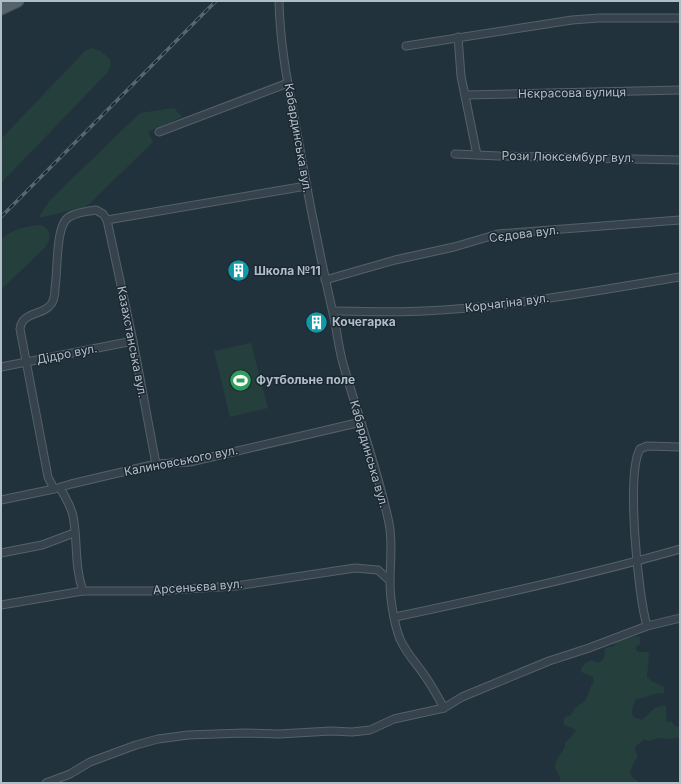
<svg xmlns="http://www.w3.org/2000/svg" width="681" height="784" viewBox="0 0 681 784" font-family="Inter,sans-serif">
<rect width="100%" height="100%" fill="#22323c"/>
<g fill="#253f3d">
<polygon points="92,48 100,51 110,59 111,65 108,72 1,183 1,139 85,51"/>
<polygon points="174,108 182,117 148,132 153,142 90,203 84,207 43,217 39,217 50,200 140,113"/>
<path d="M41 225C51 230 52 237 46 246L1 290V239C13 229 26 226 41 225Z"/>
<polygon points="251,343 268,408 230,417 214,351"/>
<path d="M635 636 640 637V644L636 646V650L639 652H647L649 653 647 677 651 681 664 687V693L655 694 635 700C632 711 627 716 642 720 650 714 654 704 666 706V721L672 722 676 727 680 726V737L672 739 660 738 648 741 645 739 636 746 635 750 638 756 634 762 630 772 632 777 637 780V783H560V777L555 768 556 761 565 747V743L576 731 573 728 564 725V720L565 717 571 715 575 708 586 700 591 686 594 681 593 677 581 672C581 665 587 662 592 660L598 663 604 659 605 648 614 646C615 644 616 641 617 640 620 637 630 639 635 636Z"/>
</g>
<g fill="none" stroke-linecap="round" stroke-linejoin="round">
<defs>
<g id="minor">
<path d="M279 1C280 55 293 108 302 161 311 211 321 260 332 309 337 328 338 348 344 367 359 419 378 470 389 523 393 542 390 562 390 582 390 599 394 624 400 639 406 653 417 664 425 676 432 686 438 697 444 708"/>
<polyline points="458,37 461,76 477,155"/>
<polyline points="406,46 572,20 599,18 680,18"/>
<polyline points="465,95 680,90"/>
<polyline points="159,132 288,83"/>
<polyline points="455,154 499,156 680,160"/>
<polyline points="107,220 133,341 156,464"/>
<polyline points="325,280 395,260 454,247 498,234 680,220"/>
<path d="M333 311C363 311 394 313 424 311 510 307 595 291 680 277"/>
<polyline points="1,367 133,341"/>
<path d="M60 488C65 497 71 506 73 516 78 541 74 566 83 591"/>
<path d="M54 489 48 477 20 329C22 311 44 316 52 303 54 299 55 293 55 288 58 272 55 225 69 217 76 213 87 211 96 210L103 214 107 220 306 186"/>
<polyline points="1,500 54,489 71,484 156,464 190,462 361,422"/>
<polyline points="1,553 42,545 74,533"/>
<polyline points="1,605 83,591 151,591 236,586 355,568 378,570 390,581"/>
<path d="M395 617C490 597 586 576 680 549"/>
<path d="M647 626C638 596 626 474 640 449L647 446 680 447"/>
<polyline points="46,783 70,774 90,762 136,745 158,739 188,735 244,733 279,734 331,731 352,732 370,730 394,719 444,708 462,697 549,661 589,648 647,626 680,618"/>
</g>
<polyline id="primary" points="1,9 18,1"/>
</defs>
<use href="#minor" stroke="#54616a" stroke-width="9"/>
<use href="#primary" stroke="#424f58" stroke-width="13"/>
<use href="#minor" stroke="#36434c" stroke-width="7"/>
<use href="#primary" stroke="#54626c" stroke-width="11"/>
<defs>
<polyline id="rail" points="1,217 216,1"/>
</defs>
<use href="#rail" stroke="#586873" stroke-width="3.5"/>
<use href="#rail" stroke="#1b2831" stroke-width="2" stroke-dasharray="6" stroke-linecap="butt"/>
</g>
<defs>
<symbol id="building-disc" viewBox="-11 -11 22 22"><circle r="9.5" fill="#0f9aa8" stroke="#1b2831"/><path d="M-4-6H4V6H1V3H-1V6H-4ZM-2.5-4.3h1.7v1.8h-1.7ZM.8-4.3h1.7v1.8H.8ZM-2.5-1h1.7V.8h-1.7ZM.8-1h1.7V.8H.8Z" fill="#fff"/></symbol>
<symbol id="stadium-disc" viewBox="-11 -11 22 22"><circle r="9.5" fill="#2e9e5b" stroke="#1b2831"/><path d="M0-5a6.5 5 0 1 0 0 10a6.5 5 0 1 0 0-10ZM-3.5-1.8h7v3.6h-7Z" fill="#fff"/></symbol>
</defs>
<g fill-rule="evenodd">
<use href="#building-disc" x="226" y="258" width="25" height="25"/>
<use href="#building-disc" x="304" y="310" width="25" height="25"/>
<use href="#stadium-disc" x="228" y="368" width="25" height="25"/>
</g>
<g text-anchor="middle" stroke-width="3" stroke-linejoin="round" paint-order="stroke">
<g font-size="12" fill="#b1bec8" stroke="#1b2831">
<text transform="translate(572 93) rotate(-1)" y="4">Нєкрасова вулиця</text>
<text transform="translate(298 138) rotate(80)" y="4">Кабардинська вул.</text>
<text transform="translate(568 157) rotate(1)" y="4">Рози Люксембург вул.</text>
<text transform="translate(524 234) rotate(-7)" y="4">Сєдова вул.</text>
<text transform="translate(507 303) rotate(-7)" y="4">Корчагіна вул.</text>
<text transform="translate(132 342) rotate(79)" y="4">Казахстанська вул.</text>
<text transform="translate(67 354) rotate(-11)" y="4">Дідро вул.</text>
<text transform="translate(369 454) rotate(74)" y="4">Кабардинська вул.</text>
<text transform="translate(181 461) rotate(-11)" y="4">Калиновського вул.</text>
<text transform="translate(198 587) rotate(-4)" y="4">Арсеньєва вул.</text>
</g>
<g font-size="12" font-weight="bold" fill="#b1bec8" stroke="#1b2831" text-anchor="start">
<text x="254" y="275">Школа №11</text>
<text x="332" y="326">Кочегарка</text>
<text x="256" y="384">Футбольне поле</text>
</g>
</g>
<rect width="681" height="784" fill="none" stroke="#b1bec8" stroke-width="4"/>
</svg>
